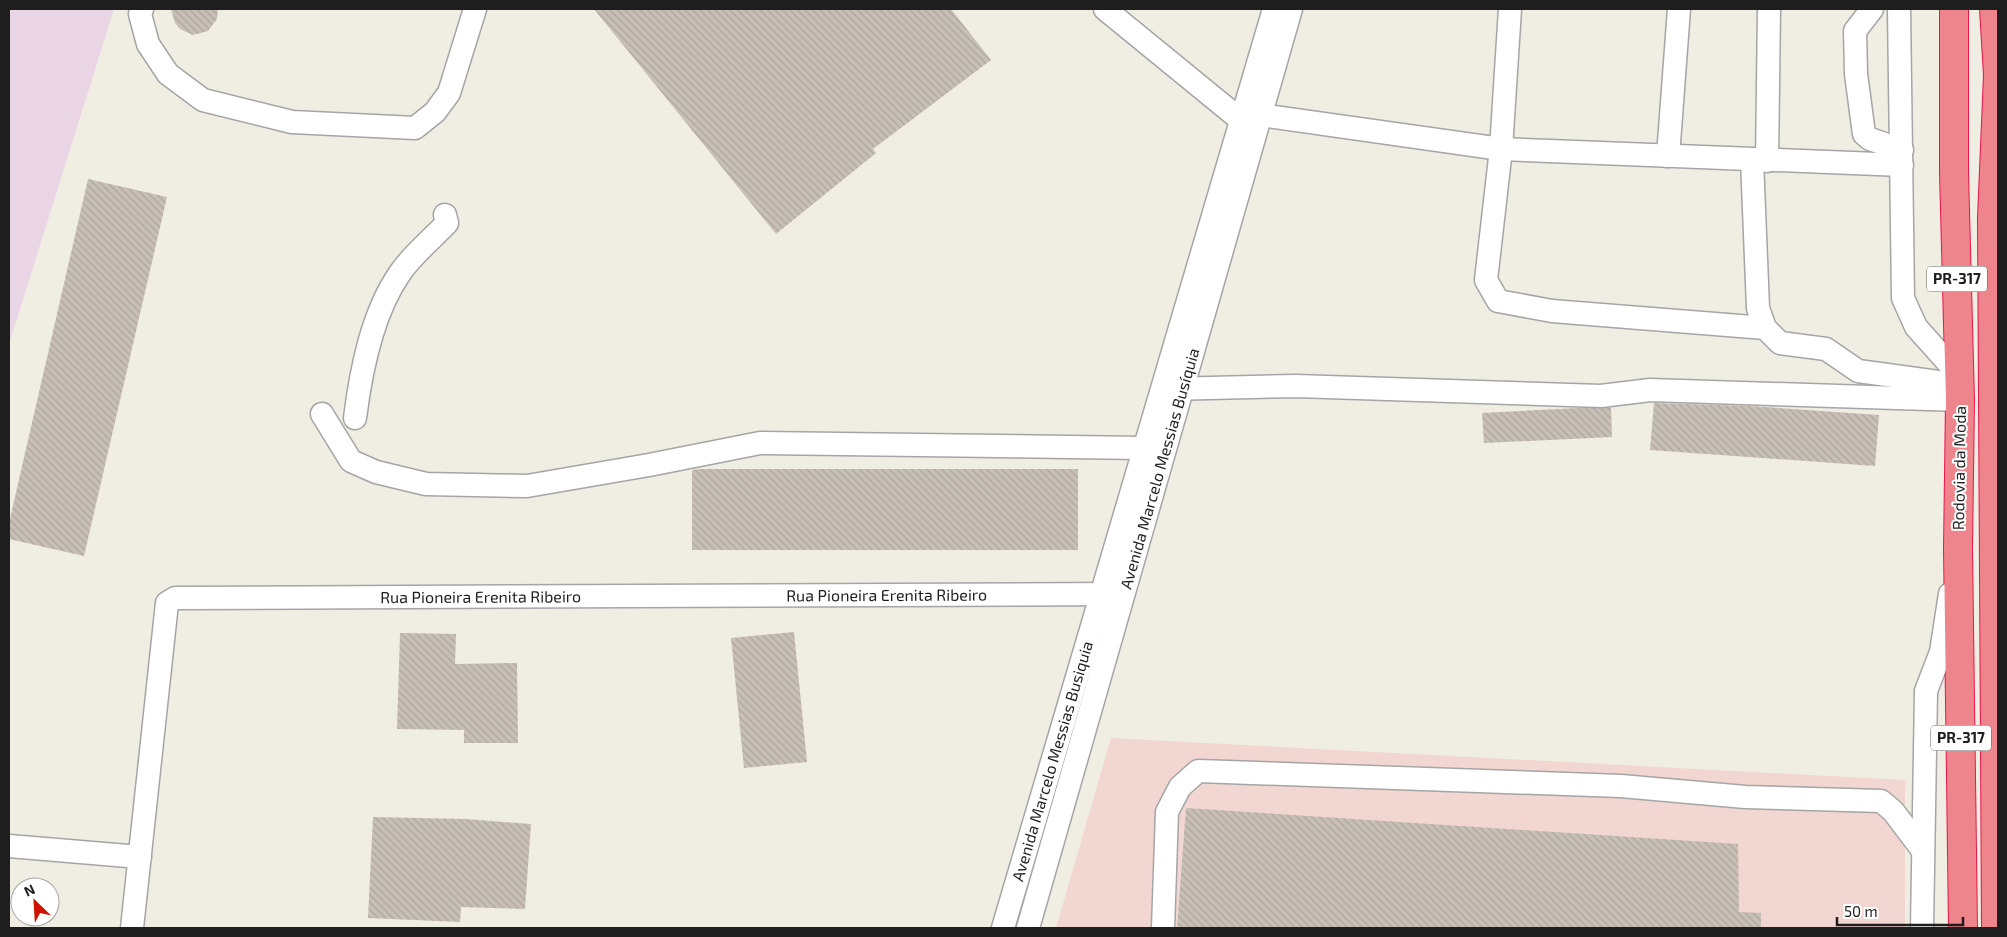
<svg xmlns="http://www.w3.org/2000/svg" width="2007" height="937" viewBox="0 0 2007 937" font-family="'Exo 2',sans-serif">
<defs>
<pattern id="building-back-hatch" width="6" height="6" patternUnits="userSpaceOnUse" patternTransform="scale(1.25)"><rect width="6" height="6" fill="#c8c0b6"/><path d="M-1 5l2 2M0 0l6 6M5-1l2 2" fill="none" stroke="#aba59c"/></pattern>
</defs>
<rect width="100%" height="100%" fill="#f0ede3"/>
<polygon fill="#f2d6d1" points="1111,738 1905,780 1905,928 1056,928"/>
<polygon fill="#ead5e4" points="9,9 114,9 9,344"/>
<g fill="url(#building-back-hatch)">
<polygon points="171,9 218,9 217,19 208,31 193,35 180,29 175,23"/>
<polygon points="594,9 951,9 991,60 873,149 876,153 776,234"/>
<polygon points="88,179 167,197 84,556 9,539 9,523"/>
<polygon points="1654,403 1750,406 1879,415 1875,466 1650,450"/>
<polygon points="1579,408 1611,408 1612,437 1484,443 1482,413"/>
<polygon points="699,469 1078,469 1078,550 692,550 692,470"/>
<polygon points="794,632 807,762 744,768 731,638"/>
<polygon points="400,633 456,634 455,664 517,663 518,743 464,743 464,730 397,729"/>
<polygon points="1186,808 1738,844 1739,912 1761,913 1761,928 1177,928"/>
<polygon points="373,817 465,819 531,824 525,909 461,907 460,922 368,918"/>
</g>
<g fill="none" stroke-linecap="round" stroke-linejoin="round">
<defs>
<g id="minor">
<polyline points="142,9 140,14 148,44 168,74 203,100 292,122 415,128 435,112 449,93 475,9"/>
<polyline points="1105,9 1242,121"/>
<polyline points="1510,9 1501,149 1486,280 1498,301 1552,311 1765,328"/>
<polyline points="1872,9 1855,31 1856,74 1864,134 1870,139 1902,150"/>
<polyline points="1899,9 1903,298 1916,327 1959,375"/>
<polyline points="1261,115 1501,149 1902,165"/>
<polyline points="1668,156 1679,9"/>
<polyline points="1752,160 1758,308 1765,328 1780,343 1826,349 1858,371 1960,385"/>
<polyline points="1767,161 1769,9"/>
<polyline points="1168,389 1296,386 1601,396 1650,390 1960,400"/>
<polyline points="322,414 351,461 376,472 426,484 527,486 649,465 760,443 1143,448"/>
<path d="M355 418C361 370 372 313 400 273 412 255 432 239 447 223L445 215"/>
<polyline points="9,846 140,857"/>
<path id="s1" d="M132 928 167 603 175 598 1123 594"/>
<path id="s2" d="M1003 928 1274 9"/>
<path id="s3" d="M1028 928 1291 9"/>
<polyline points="1163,928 1167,812 1180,787 1198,771 1621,786 1745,797 1881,801 1893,811 1921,848"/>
<polyline points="1922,928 1926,691 1941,652 1950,594"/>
</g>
<g id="highway">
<polyline points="1954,9 1954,172 1960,400 1958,549 1963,928"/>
<polyline points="1994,9 1998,75 1992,218 1996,928"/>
</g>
</defs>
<use href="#minor" stroke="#a5a5a5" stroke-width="25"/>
<use href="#highway" stroke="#e91648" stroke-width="30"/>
<use href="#minor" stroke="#fff" stroke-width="22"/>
<use href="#highway" stroke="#ee858d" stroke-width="28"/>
</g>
<g text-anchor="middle" stroke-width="4" stroke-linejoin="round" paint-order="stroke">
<g fill="#fff" stroke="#626262" stroke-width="1">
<rect x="1927" y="266.5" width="60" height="25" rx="4"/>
<rect x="1931" y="725.5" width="60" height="25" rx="4"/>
</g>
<g font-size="15" font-weight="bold" fill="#1e1e1e">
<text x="1957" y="284">PR-317</text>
<text x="1961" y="743">PR-317</text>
</g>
<g font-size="16" fill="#1e1e1e" stroke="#fff">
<text dy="6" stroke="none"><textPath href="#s3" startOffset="478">Avenida Marcelo Messias Busíquia</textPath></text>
<text transform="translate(1959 468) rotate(-89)" y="6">Rodovia da Moda</text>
<text dy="6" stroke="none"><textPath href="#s1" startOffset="1048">Rua Pioneira Erenita Ribeiro</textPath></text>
<text dy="6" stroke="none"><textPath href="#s1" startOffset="642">Rua Pioneira Erenita Ribeiro</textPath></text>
<text dy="6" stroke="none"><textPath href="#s2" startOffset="174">Avenida Marcelo Messias Busiquia</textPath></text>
</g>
</g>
<rect width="2007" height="937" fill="none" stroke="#1e1e1e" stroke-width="20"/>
<g transform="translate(35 902) rotate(335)"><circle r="24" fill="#ffffff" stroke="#a5a5a5"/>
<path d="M0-4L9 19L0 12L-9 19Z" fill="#cc1500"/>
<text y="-8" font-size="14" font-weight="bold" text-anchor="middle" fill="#1e1e1e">N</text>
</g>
<path d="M1837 917v8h126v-8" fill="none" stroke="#1e1e1e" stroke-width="2.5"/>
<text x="1844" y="917" font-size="15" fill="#1e1e1e" stroke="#ffffff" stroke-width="4" paint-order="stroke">50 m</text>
</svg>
